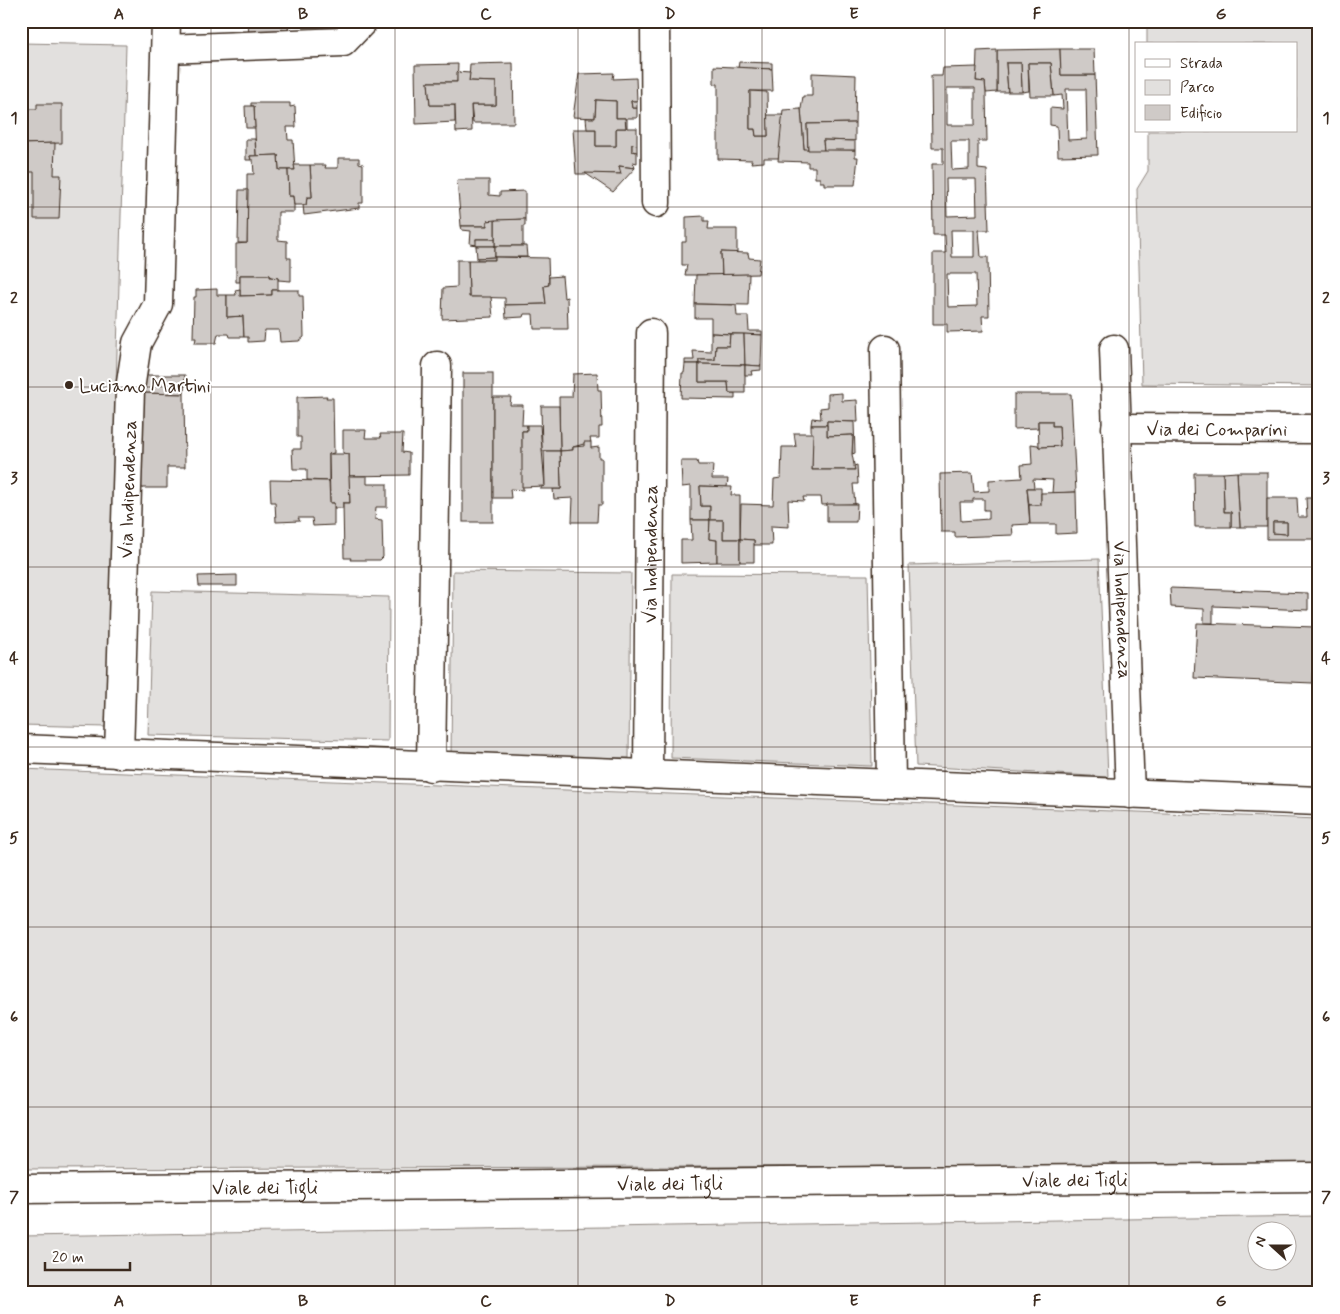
<svg xmlns="http://www.w3.org/2000/svg" width="1340" height="1314" viewBox="0 0 1340 1314" font-family="Mynerve,sans-serif">
<rect width="100%" height="100%" fill="#fff"/>
<filter id="ink" filterUnits="userSpaceOnUse"><feTurbulence type="fractalNoise" baseFrequency=".02" numOctaves="2"/><feDisplacementMap in="SourceGraphic" scale="10" xChannelSelector="R" yChannelSelector="G"/><feConvolveMatrix kernelMatrix="1 2 1 2 8 2 1 2 1" color-interpolation-filters="sRGB"/></filter>
<g filter="url(#ink)">
<g fill="#e2e0de" stroke="#8e857e" fill-rule="evenodd">
<polygon points="1319,21 1319,386 1142,384 1137,189 1148,171 1148,131 1296,131 1296,44 1147,44 1147,22"/>
<polygon points="21,43 126,45 106,727 21,725"/>
<polygon points="1099,559 1108,777 916,766 909,565"/>
<polygon points="453,571 631,573 629,758 451,756"/>
<polygon points="672,574 868,575 872,766 671,758"/>
<polygon points="152,591 389,597 388,741 148,735"/>
<polygon points="21,769 1319,819 1319,1165 21,1169"/>
<path d="M1319 1216V1293H21V1236ZM1258 1232H1288V1262H1258Z"/>
</g>
<g fill="#cfcac7" stroke="#3b2a1e" fill-rule="evenodd">
<polygon points="248,21 288,21 289,38 249,39"/>
<path d="M1060 49 1061 75H1095L1098 155 1058 156 1057 126 1050 125V108L1063 109 1062 95 1054 96 1051 63H1028L1029 91 1022 92 1021 63H1006L1008 92H997V50ZM1066 89H1086L1087 139 1068 140Z"/>
<polygon points="1060,49 1094,49 1095,75 1061,75"/>
<polygon points="997,50 997,92 986,93 985,82 976,81 977,51"/>
<polygon points="739,62 772,63 772,69 738,68"/>
<polygon points="513,63 514,123 473,123 471,105 496,105 496,82 469,81 470,64"/>
<polygon points="1006,63 1021,63 1022,92 1008,92"/>
<polygon points="1028,63 1051,63 1054,96 1030,96"/>
<polygon points="458,64 457,82 428,82 430,105 455,105 455,122 416,124 415,65"/>
<polygon points="714,66 772,69 773,91 750,91 750,129 755,129 756,136 768,136 767,115 783,115 780,158 764,158 764,162 751,163 752,160 718,159 718,84 714,84"/>
<path d="M977 67 976 81 985 82 986 93 987 141H978V169L987 170 989 230H979L981 257H988L989 316H982L983 331 947 332V324H933V253H946L945 235H933L932 164H943V148H932L931 76H942L943 68ZM947 88H975V125H947ZM951 141H969V169L952 170ZM946 179H976L977 215 947 216ZM951 230H974V257H952ZM947 274H976L977 306 948 307Z"/>
<polygon points="457,72 470,73 469,81 496,82 496,105 471,105 472,131 456,132 455,105 430,105 428,82 457,82"/>
<polygon points="614,73 613,79 636,78 637,101 631,101 632,108 637,108 637,118 627,118 627,128 637,128 637,145 632,144 632,151 637,152 637,163 633,162 635,168 619,166 621,174 576,174 573,129 596,129 596,146 616,146 616,128 626,128 625,118 616,118 616,101 596,100 595,118 573,117 579,74"/>
<polygon points="812,73 856,75 855,123 807,124 808,150 804,149 801,109 803,96 812,96"/>
<polygon points="750,91 767,92 768,136 756,136 755,129 750,129"/>
<polygon points="596,100 616,101 616,118 625,118 626,128 616,128 616,146 596,146 596,129 587,129 586,118 595,118"/>
<polygon points="631,101 637,101 637,108 632,108"/>
<polygon points="251,103 290,103 290,107 295,106 296,127 287,127 288,140 293,140 295,170 279,170 278,155 256,156 254,106 251,106"/>
<polygon points="37,104 62,104 62,143 21,144 21,109 37,109"/>
<polygon points="245,106 254,106 255,128 246,128"/>
<polygon points="801,109 804,149 855,150 855,157 858,157 855,185 824,185 824,182 820,182 820,178 815,178 815,167 808,167 808,162 778,161 783,110"/>
<polygon points="855,123 855,141 823,140 824,150 808,150 807,124"/>
<polygon points="246,139 255,139 256,156 250,156 251,160 246,160"/>
<polygon points="823,140 855,141 855,150 824,150"/>
<polygon points="55,143 54,175 61,175 59,219 34,219 34,172 21,172 21,144"/>
<polygon points="632,144 637,145 637,152 632,151"/>
<polygon points="278,155 279,170 288,170 289,196 293,196 294,205 294,212 278,212 278,240 287,241 287,258 291,258 291,281 278,280 278,278 270,277 270,275 240,275 240,282 236,282 236,244 247,243 247,174 254,174 253,160 251,160 250,156"/>
<polygon points="338,158 359,158 359,163 363,164 363,203 359,203 359,208 304,215 303,205 306,205 307,197 312,197 310,165 326,165 325,168 338,168"/>
<polygon points="294,165 310,165 312,197 307,197 306,205 294,205 293,196 289,196 288,170 295,170"/>
<polygon points="619,166 635,168 613,192 585,173 621,174"/>
<polygon points="457,180 489,180 489,195 500,196 500,192 525,191 525,219 487,221 487,226 461,226"/>
<polygon points="239,190 248,190 247,243 238,243"/>
<polygon points="704,216 704,221 709,221 708,229 737,229 737,253 721,252 722,275 685,275 687,265 682,265 682,242 686,242 686,217"/>
<polygon points="525,219 525,226 523,226 523,246 495,246 495,220"/>
<polygon points="495,220 495,239 476,239 477,245 470,244 471,231 462,230 461,226 487,226 487,221"/>
<rect x="476" y="239" width="19" height="7"/>
<polygon points="476,246 495,246 495,257 477,258"/>
<polygon points="495,246 526,246 527,257 495,257"/>
<polygon points="721,252 748,253 749,258 760,259 758,274 722,275"/>
<polygon points="495,257 495,260 477,260 477,258"/>
<polygon points="495,257 548,258 549,285 544,286 546,304 505,305 505,298 469,297 468,260 495,260"/>
<polygon points="457,260 468,260 469,297 491,297 493,317 442,319 443,288 457,287"/>
<polygon points="749,274 748,305 695,304 696,275"/>
<polygon points="240,275 270,275 270,277 278,278 278,290 272,290 272,295 240,296"/>
<polygon points="562,276 564,298 567,297 568,329 534,329 533,314 524,314 523,317 506,318 505,305 546,304 544,286 549,285 549,277"/>
<polygon points="217,289 217,295 227,295 227,317 243,316 244,337 230,337 229,334 218,334 216,343 195,343 196,338 193,338 194,297 196,297 196,290"/>
<polygon points="240,289 240,296 272,295 272,290 299,290 299,296 303,296 304,337 299,341 280,342 279,330 265,330 264,341 248,342 248,337 244,337 243,316 227,317 227,295 236,295 235,290"/>
<polygon points="695,304 736,305 737,316 748,316 749,331 762,331 762,335 711,333 711,318 695,318"/>
<polygon points="711,333 730,334 729,346 716,346 715,360 699,360 699,364 685,364 685,360 694,360 693,351 711,352"/>
<polygon points="730,334 744,334 745,365 699,364 699,360 715,360 716,346 729,346"/>
<polygon points="744,334 762,335 761,366 745,365"/>
<polygon points="685,364 699,364 699,382 728,382 729,393 735,393 735,399 681,398 682,373 684,373"/>
<polygon points="699,364 745,365 745,393 729,393 728,382 699,382"/>
<polygon points="745,365 761,366 761,370 751,371 752,375 745,375"/>
<rect x="463" y="373" width="30" height="149"/>
<polygon points="597,373 598,390 601,390 602,427 599,427 599,438 590,438 591,442 573,447 573,450 560,451 559,397 572,397 573,374"/>
<polygon points="140,375 185,375 184,394 139,393"/>
<polygon points="139,393 184,394 185,467 167,467 167,488 140,488"/>
<polygon points="842,393 842,401 857,400 858,422 827,421 827,425 811,425 812,418 821,419 820,408 828,407 828,394"/>
<path d="M1014 394H1071L1076 492 1052 493 1053 480 1033 479 1034 488H1027L1030 524 1012 525 1013 535 955 537V532H941L940 474 972 473 974 492 989 491V480L1022 478 1021 465 1032 464 1031 444 1038 445 1039 447 1060 446 1059 426H1052V421H1038V428L1014 429ZM973 499H984V510H989V519L961 521 960 502H973Z"/>
<polygon points="327,396 326,398 333,398 334,453 329,454 329,481 307,480 307,469 293,469 292,449 301,449 301,437 297,437 297,397"/>
<polygon points="493,397 511,397 510,405 523,405 522,425 527,425 527,431 522,431 523,490 510,489 511,498 493,498"/>
<polygon points="541,406 559,406 560,451 542,451"/>
<polygon points="827,421 854,422 855,453 852,454 853,435 827,436"/>
<polygon points="1038,421 1052,421 1052,426 1059,426 1060,446 1039,447"/>
<polygon points="527,425 540,425 545,486 522,487 522,431 527,431"/>
<polygon points="811,425 827,425 827,436 853,435 852,454 855,470 812,470"/>
<polygon points="343,430 366,430 365,438 381,438 380,434 403,434 402,452 409,453 409,475 349,476 349,454 343,453"/>
<polygon points="794,433 813,433 812,470 855,470 854,466 857,465 858,484 853,484 855,504 822,505 821,497 803,497 804,501 788,500 789,527 771,526 772,545 754,545 754,540 740,539 741,504 773,505 774,479 781,478 782,447 796,447"/>
<polygon points="584,442 591,442 591,448 599,447 599,458 602,458 602,505 598,505 597,522 572,522 573,498 554,499 553,489 561,489 560,451 573,450 573,447 584,446"/>
<polygon points="544,451 560,451 561,489 541,489 541,487 545,486"/>
<polygon points="329,454 349,454 350,503 343,503 343,508 334,508 334,503 330,503"/>
<polygon points="681,461 697,461 698,465 713,465 712,479 728,479 727,487 700,486 701,506 710,506 710,520 691,520 691,486 682,487"/>
<polygon points="1237,472 1267,472 1267,527 1240,527"/>
<polygon points="1237,472 1240,527 1231,527 1231,512 1224,512 1223,473"/>
<polygon points="1194,473 1223,473 1224,512 1231,512 1231,527 1195,527"/>
<polygon points="349,476 367,476 367,484 387,484 387,507 376,507 375,519 382,520 383,557 380,560 350,560 351,558 344,558 343,503 350,503"/>
<polygon points="270,480 329,481 330,503 334,503 334,525 313,526 312,518 298,518 300,521 276,522 275,502 271,502"/>
<polygon points="700,486 732,487 731,495 740,495 740,539 723,539 723,520 710,520 710,506 701,506"/>
<polygon points="1027,488 1041,488 1041,505 1029,505"/>
<polygon points="1076,492 1077,533 1056,534 1056,524 1030,524 1029,505 1041,505 1041,493"/>
<path d="M1267 498H1297L1298 517H1307L1306 498H1319V539H1267ZM1273 522H1287V534L1273 533Z"/>
<polygon points="827,504 857,504 856,522 827,522"/>
<polygon points="691,520 710,520 709,539 717,540 717,562 681,563 681,540 692,540"/>
<polygon points="710,520 723,520 723,539 740,539 740,562 717,562 717,540 709,539"/>
<polygon points="1273,522 1287,522 1287,534 1273,533"/>
<polygon points="740,539 754,540 754,562 740,562"/>
<polygon points="237,575 237,586 199,586 198,576"/>
<polygon points="1170,588 1308,593 1308,610 1213,606 1213,623 1204,623 1204,609 1171,607"/>
<polygon points="1197,623 1315,627 1313,683 1194,678"/>
</g>
<g fill="none" stroke-linecap="round" stroke-linejoin="round">
<defs>
<g id="minor">
<polyline points="655,21 656,203"/>
<polyline points="166,49 343,42 363,21"/>
<polyline points="885,349 891,784"/>
<path id="s1" d="M1114 349 1130 794"/>
<path id="s2" d="M1116 428 1319 429"/>
<polyline points="21,749 1319,801"/>
<path id="s3" d="M119 754 130 389 137 343 158 304 166 21"/>
<polyline points="431,767 437,366"/>
<path id="s4" d="M648 775 651 333"/>
<path id="s5" d="M21 1189 1319 1177"/>
</g>
</defs>
<use href="#minor" stroke="#3b2a1e" stroke-width="31"/>
<use href="#minor" stroke="#fff" stroke-width="28"/>
</g>
</g>
<path fill="none" stroke="#3b2a1e" stroke-width="1" stroke-opacity="0.55" d="M211 21V1293M395 21V1293M578 21V1293M762 21V1293M945 21V1293M1129 21V1293M21 207H1319M21 387H1319M21 567H1319M21 747H1319M21 927H1319M21 1107H1319"/>
<circle fill="#3b2a1e" stroke="#fff" stroke-width="2" cx="69" cy="385" r="5"/>
<g text-anchor="middle" stroke-width="4" stroke-linejoin="round" paint-order="stroke">
<g font-size="19" fill="#3b2a1e" stroke="#fff" text-anchor="start">
<text x="79" y="392">Luciano Martini</text>
</g>
<g font-size="19" fill="#3b2a1e" stroke="#fff">
<text dy="7" stroke="none"><textPath href="#s2" startOffset="101">Via dei Comparini</textPath></text>
<text dy="7" stroke="none"><textPath href="#s3" startOffset="265">Via Indipendenza</textPath></text>
<text dy="7" stroke="none"><textPath href="#s4" startOffset="221">Via Indipendenza</textPath></text>
<text dy="7" stroke="none"><textPath href="#s1" startOffset="261">Via Indipendenza</textPath></text>
<text dy="7" stroke="none"><textPath href="#s5" startOffset="1054">Viale dei Tigli</textPath></text>
<text dy="7" stroke="none"><textPath href="#s5" startOffset="649">Viale dei Tigli</textPath></text>
<text dy="7" stroke="none"><textPath href="#s5" startOffset="244">Viale dei Tigli</textPath></text>
</g>
</g>
<rect width="1340" height="1314" fill="none" stroke="#fff" stroke-width="55"/>
<rect x="1135" y="42" width="162" height="90" fill="#ffffff" stroke="#b1aaa5"/>
<rect x="1145" y="59" width="25" height="8" fill="#ffffff" stroke="#b1aaa5"/>
<text x="1180" y="68" font-size="15" fill="#3b2a1e">Strada</text>
<rect x="1145" y="80" width="25" height="15" fill="#e2e0de" stroke="#b1aaa5"/>
<text x="1180" y="92" font-size="15" fill="#3b2a1e">Parco</text>
<rect x="1145" y="105" width="25" height="15" fill="#cfcac7" stroke="#b1aaa5"/>
<text x="1180" y="118" font-size="15" fill="#3b2a1e">Edificio</text>
<g transform="translate(1272 1246) rotate(291)"><circle r="24" fill="#ffffff" stroke="#b1aaa5"/>
<path d="M0-4L9 19L0 12L-9 19Z" fill="#3b2a1e"/>
<text y="-8" font-size="14" font-weight="bold" text-anchor="middle" fill="#3b2a1e">N</text>
</g>
<path d="M45 1262v8h85v-8" fill="none" stroke="#3b2a1e" stroke-width="2.5"/>
<text x="52" y="1262" font-size="15" fill="#3b2a1e" stroke="#ffffff" stroke-width="4" paint-order="stroke">20 m</text>
<rect x="28" y="28" width="1284" height="1258" fill="none" stroke="#3b2a1e" stroke-width="2"/>
<g font-size="16" text-anchor="middle" font-weight="bold" fill="#3b2a1e">
<text x="119" y="19">A</text>
<text x="303" y="19">B</text>
<text x="486" y="19">C</text>
<text x="670" y="19">D</text>
<text x="854" y="19">E</text>
<text x="1037" y="19">F</text>
<text x="1221" y="19">G</text>
<text x="14" y="123">1</text>
<text x="1326" y="123">1</text>
<text x="14" y="303">2</text>
<text x="1326" y="303">2</text>
<text x="14" y="483">3</text>
<text x="1326" y="483">3</text>
<text x="14" y="663">4</text>
<text x="1326" y="663">4</text>
<text x="14" y="843">5</text>
<text x="1326" y="843">5</text>
<text x="14" y="1022">6</text>
<text x="1326" y="1022">6</text>
<text x="14" y="1202">7</text>
<text x="1326" y="1202">7</text>
<text x="119" y="1306">A</text>
<text x="303" y="1306">B</text>
<text x="486" y="1306">C</text>
<text x="670" y="1306">D</text>
<text x="854" y="1306">E</text>
<text x="1037" y="1306">F</text>
<text x="1221" y="1306">G</text>
</g>
</svg>
